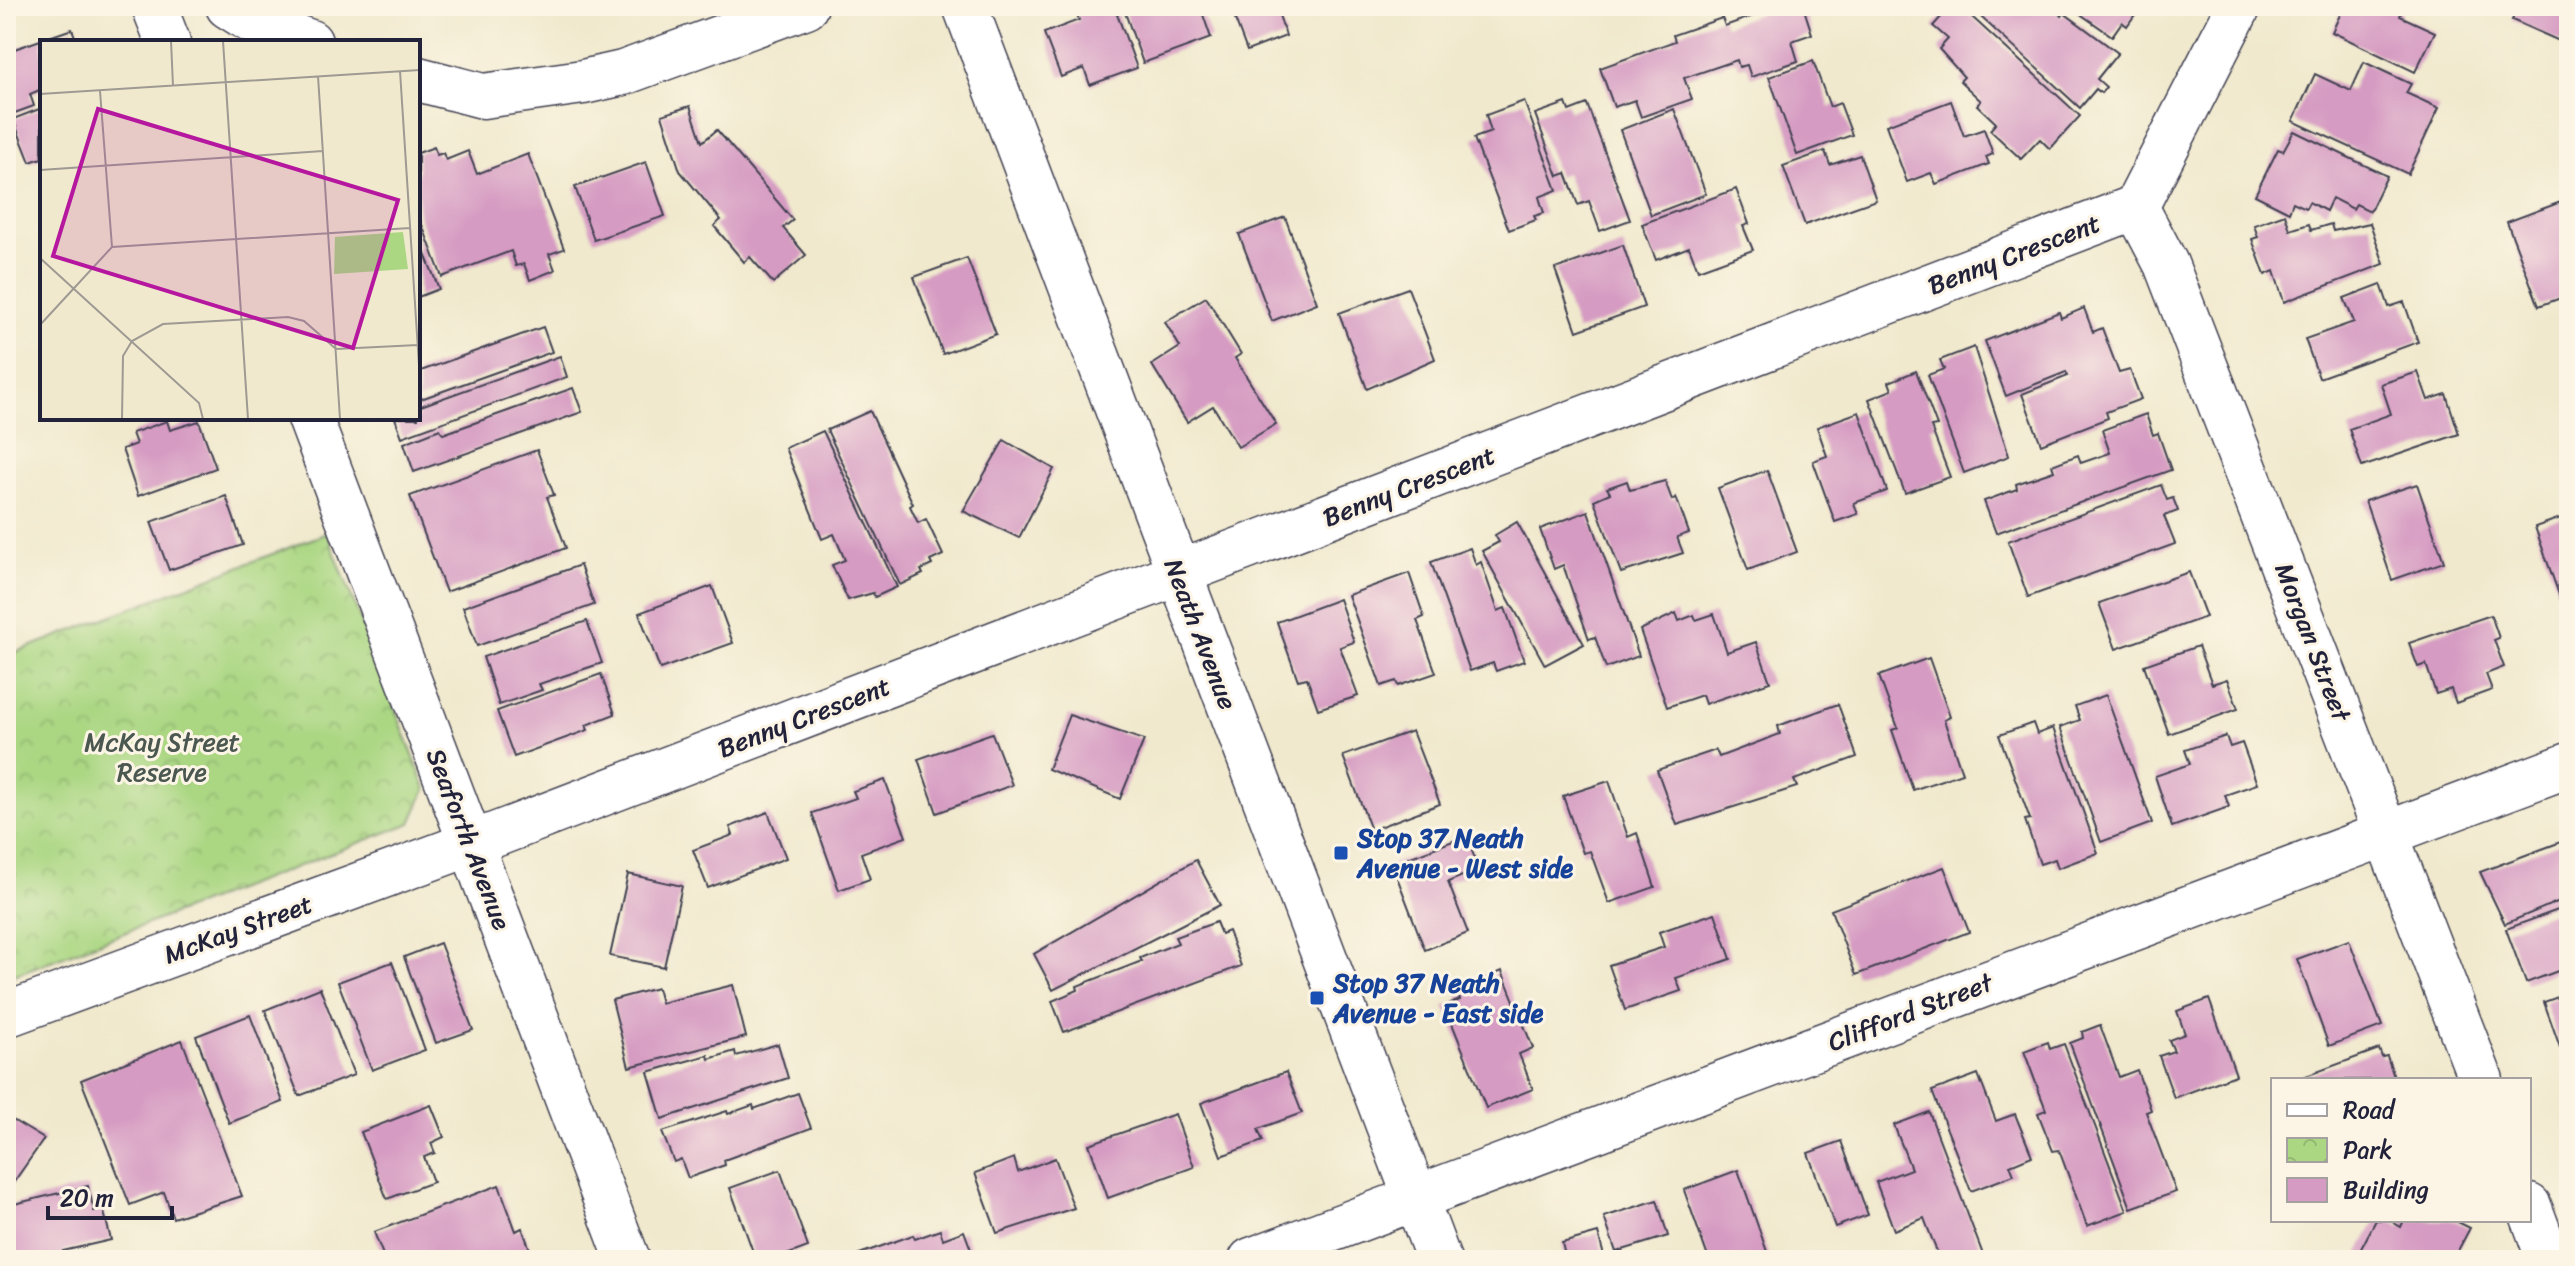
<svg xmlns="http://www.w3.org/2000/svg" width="2575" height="1266" viewBox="0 0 2575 1266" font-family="Sriracha,sans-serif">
<defs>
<pattern id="park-crowns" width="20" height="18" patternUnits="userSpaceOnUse" patternTransform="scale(2)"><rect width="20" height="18" fill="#abd783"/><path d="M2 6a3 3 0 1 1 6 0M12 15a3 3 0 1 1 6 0" fill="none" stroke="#93b872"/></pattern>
</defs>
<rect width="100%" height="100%" fill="#fcf5e5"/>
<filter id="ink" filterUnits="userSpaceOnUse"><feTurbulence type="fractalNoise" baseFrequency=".0125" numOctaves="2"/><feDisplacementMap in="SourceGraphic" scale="16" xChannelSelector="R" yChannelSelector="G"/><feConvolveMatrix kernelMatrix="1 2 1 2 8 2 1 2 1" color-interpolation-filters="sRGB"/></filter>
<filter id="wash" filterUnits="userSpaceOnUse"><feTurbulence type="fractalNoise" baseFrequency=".006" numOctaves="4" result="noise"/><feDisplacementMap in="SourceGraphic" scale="32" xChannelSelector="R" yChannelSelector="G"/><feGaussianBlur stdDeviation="1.8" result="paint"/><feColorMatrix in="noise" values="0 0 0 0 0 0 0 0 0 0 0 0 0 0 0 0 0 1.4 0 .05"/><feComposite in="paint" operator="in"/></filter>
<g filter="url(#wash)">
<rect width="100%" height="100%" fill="#f0e9cd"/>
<polygon fill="url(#park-crowns)" stroke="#667c5f" stroke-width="2" points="327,533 426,789 411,823 6,978 6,656"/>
<g id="blocks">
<g fill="#d69bc2">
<polygon points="1074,6 1114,6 1137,68 1090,85 1084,68 1061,77 1044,33 1079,20"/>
<polygon points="1200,6 1211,38 1143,63 1123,7"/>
<polygon points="1230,6 1301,6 1279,15 1286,36 1247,51"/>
<polygon points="1781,6 1803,6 1812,34 1792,41 1798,61 1751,77 1747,65 1739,67 1737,60 1684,78 1692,99 1641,117 1635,100 1614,107 1600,68 1675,41 1673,35 1722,18 1725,26"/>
<polygon points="1951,6 1960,6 2080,116 2050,149 2040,139 2021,159 1990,130 1996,123 1977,105 1981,101 1960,81 1964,77 1939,49 1948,39 1933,26"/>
<polygon points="1969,6 2048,6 2062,16 2064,13 2118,53 2097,79 2106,87 2101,93 2096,89 2080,108"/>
<polygon points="2069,6 2141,6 2127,26 2122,22 2112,36"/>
<polygon points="2344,6 2404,6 2400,16 2435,32 2415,72 2332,32"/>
<polygon points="2519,6 2569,6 2566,44 2512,20"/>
<polygon points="72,29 77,42 42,42 42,89 30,94 34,106 9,115 6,52"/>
<polygon points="1813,61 1830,107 1840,103 1852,135 1797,155 1769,77"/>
<polygon points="2364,62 2411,84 2406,93 2439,108 2408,174 2293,121 2315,74 2351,91"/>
<polygon points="1524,101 1557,190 1539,197 1544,213 1534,216 1536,220 1509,230 1474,138 1491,132 1486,115"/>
<polygon points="1951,101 1964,136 1984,129 1993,154 1986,157 1989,164 1936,184 1931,173 1907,182 1886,125"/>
<polygon points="1566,103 1569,111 1587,104 1630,220 1600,231 1589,201 1578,205 1566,173 1558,176 1535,114"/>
<polygon points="690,106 702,142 717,130 793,220 783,228 806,255 773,283 750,257 744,262 714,226 721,220 680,171 662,115"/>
<polygon points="42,108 42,158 30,162 13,119"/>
<polygon points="1674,109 1706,194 1651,215 1620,130"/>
<polygon points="2294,131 2387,176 2370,211 2356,204 2353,209 2332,198 2326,211 2309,202 2306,208 2293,202 2289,212 2255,195 2278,149 2283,151"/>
<polygon points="434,147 437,155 443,153 446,160 468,151 477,174 528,154 564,249 549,254 555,270 530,280 524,264 516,266 511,251 442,277 418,214 418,153"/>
<polygon points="1825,151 1830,165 1860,155 1876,200 1805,225 1783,166"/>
<polygon points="646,162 665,216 594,240 575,187"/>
<polygon points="1736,189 1749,224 1743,226 1753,250 1698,270 1689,247 1656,260 1642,224"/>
<polygon points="2569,199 2569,242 2564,244 2569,257 2569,295 2539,306 2507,222"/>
<polygon points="2285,214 2290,230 2309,224 2311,230 2331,224 2333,231 2370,223 2384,264 2284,302 2274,271 2265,275 2252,239 2258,237 2254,225"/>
<polygon points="1285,217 1317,303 1272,321 1239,234"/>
<polygon points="418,236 439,289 418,297"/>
<polygon points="1623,245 1644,307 1577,331 1555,269"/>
<polygon points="967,258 996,334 943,354 914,277"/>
<polygon points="2381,284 2389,307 2404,302 2418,342 2319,378 2305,339 2354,322 2344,298"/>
<polygon points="1408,288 1435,359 1367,389 1339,313"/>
<polygon points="1206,297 1241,354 1235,358 1276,424 1238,447 1213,406 1187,422 1152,365 1180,347 1165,322"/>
<polygon points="2084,308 2093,332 2102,328 2119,373 2130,370 2141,399 2106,412 2108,418 2041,444 2022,394 2068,376 2066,372 2006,396 1985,341 2059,312 2061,318"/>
<polygon points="543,327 552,352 418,400 418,372"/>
<polygon points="1974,347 2009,456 1964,473 1928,375 1944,369 1940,360"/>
<polygon points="560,356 567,377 402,437 395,418 418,418 418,407"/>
<polygon points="1916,371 1937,426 1931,427 1950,477 1905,493 1869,399 1892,390 1889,382"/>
<polygon points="2418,372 2428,400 2446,394 2459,434 2362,467 2349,429 2391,414 2381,384"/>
<polygon points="573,388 582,412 414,472 404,443 440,429 443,434"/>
<polygon points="870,411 913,504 910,506 918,523 926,519 943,555 930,561 932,565 921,570 923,574 900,585 827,430"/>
<polygon points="1859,412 1887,491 1854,503 1858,514 1835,522 1813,461 1827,456 1817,427"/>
<polygon points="2146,414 2153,435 2158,433 2171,470 1996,533 1984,501 2017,489 2016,484 2054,471 2052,465 2078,455 2081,463 2110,453 2102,430"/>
<polygon points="167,421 170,430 199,421 216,468 138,496 122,449 136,444 132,433"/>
<polygon points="823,431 897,587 875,597 873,593 848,600 832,565 845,560 834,534 822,539 785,448"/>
<polygon points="1004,440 1054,469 1019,538 963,511"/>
<polygon points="537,450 554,495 547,497 566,548 446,592 410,496"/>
<polygon points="1767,470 1797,552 1748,570 1718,488"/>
<polygon points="1627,481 1630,490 1665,481 1672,500 1676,497 1689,533 1677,537 1683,553 1621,573 1594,500 1610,493 1607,488"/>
<polygon points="2417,484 2444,562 2392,580 2365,501"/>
<polygon points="2161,485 2167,500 2173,498 2178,511 2164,516 2175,544 2028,597 2008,541"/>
<polygon points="226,496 243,545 169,570 151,522"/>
<polygon points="1588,511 1639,656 1606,668 1595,637 1589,639 1563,565 1554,569 1540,529"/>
<polygon points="2569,515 2569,623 2535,527"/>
<polygon points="1517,522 1584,644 1545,665 1482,551 1499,542 1495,535"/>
<polygon points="1470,548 1476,565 1481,562 1498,611 1505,608 1524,661 1496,671 1493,663 1470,671 1431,562"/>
<polygon points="580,565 594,605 477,646 463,607"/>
<polygon points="2189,572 2206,617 2116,649 2099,603"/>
<polygon points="1409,573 1424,617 1417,620 1436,673 1398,686 1396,681 1381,686 1348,595"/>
<polygon points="712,586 733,643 660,669 639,613"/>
<polygon points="1339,599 1354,642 1340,647 1358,696 1318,709 1307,678 1298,680 1277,622"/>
<polygon points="1676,613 1679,621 1694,615 1696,620 1714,614 1727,652 1756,642 1770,682 1705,704 1702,695 1667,707 1640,630"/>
<polygon points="2491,615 2499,638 2494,640 2504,667 2486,674 2492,690 2456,703 2451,689 2436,694 2426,664 2418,667 2409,643"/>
<polygon points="587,621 602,663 539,684 542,690 499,705 483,657"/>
<polygon points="2198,646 2212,684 2227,679 2238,709 2169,734 2144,665"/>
<polygon points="1929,658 1950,717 1944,720 1962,773 1913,790 1892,730 1898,728 1879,676"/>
<polygon points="601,674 615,714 586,725 588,730 514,757 497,711"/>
<polygon points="2106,695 2152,823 2101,842 2060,727 2080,720 2075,706"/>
<polygon points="1838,704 1857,757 1794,780 1797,787 1677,825 1657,770 1716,750 1719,757 1780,734 1778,726"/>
<polygon points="1069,715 1144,740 1120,799 1048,769"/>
<polygon points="2033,723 2037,734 2053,728 2098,853 2058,868 2055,859 2040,864 2025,820 2030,819 1999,735"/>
<polygon points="1412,731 1440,804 1371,830 1343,756"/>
<polygon points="992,733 1012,785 937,813 918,759"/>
<polygon points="2226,736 2230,747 2242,743 2257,784 2225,795 2229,807 2172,827 2155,776 2190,764 2185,750"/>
<polygon points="885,780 906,837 861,853 870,879 839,890 812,813 856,798 853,791"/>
<polygon points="1609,781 1628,837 1637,833 1655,887 1609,903 1590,851 1583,853 1563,796"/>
<polygon points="768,812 786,858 708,888 693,850 733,835 730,827"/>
<polygon points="1466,836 1479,869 1448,882 1468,933 1425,950 1392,864"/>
<polygon points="2569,839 2569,897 2505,924 2480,872"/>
<polygon points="1196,860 1220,905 1053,990 1034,954"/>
<polygon points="1944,867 1969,932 1856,975 1831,910"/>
<polygon points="628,874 682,886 664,967 610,956"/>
<polygon points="2569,906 2566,968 2526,983 2506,929"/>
<polygon points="1715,913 1731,959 1676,978 1681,991 1625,1010 1609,965 1664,947 1659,932"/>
<polygon points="1216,922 1221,934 1228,931 1241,966 1064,1032 1052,1001 1078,990 1077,986 1142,961 1140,958 1178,943 1175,937"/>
<polygon points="2349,940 2382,1026 2329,1046 2297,959"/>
<polygon points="440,943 473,1030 436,1043 404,957"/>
<polygon points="392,962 425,1050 372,1070 338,982"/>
<polygon points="1502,971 1533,1048 1519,1054 1533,1089 1486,1108 1445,1006 1460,1000 1456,991"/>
<polygon points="733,985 746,1037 629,1067 612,1000 657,988 661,1003"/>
<polygon points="320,988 354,1075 299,1096 265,1010"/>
<polygon points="2569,993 2569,1047 2561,1050 2544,1002"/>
<polygon points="2209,999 2236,1075 2174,1098 2159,1056 2174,1051 2169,1040 2185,1034 2177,1011"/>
<polygon points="250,1015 283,1102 229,1123 196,1036"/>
<polygon points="2100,1025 2119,1077 2137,1070 2151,1110 2146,1112 2176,1192 2131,1208 2070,1043 2083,1038 2082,1032"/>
<polygon points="182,1040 242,1196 173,1218 164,1192 130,1205 81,1080"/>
<polygon points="2048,1042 2050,1049 2064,1044 2127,1211 2087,1226 2059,1150 2053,1151 2038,1113 2046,1110 2024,1051"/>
<polygon points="778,1044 788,1078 662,1119 648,1072 708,1055 709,1059 735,1051 736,1056"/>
<polygon points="2379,1049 2382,1057 2387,1056 2395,1080 2304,1080 2303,1077"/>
<polygon points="1286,1072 1302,1113 1258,1129 1263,1141 1221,1156 1201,1103"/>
<polygon points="1978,1074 1996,1121 2015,1114 2032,1156 2010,1165 2014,1175 1971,1191 1932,1091"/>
<polygon points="798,1093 811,1128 724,1160 725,1165 688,1178 681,1159 674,1162 662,1132 727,1111 728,1114 753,1105 754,1109"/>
<polygon points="431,1105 444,1137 431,1143 435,1153 424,1157 433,1182 387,1199 361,1132"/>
<polygon points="1929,1112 1985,1260 1940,1260 1924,1218 1894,1230 1876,1182 1911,1169 1894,1125"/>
<polygon points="1175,1114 1194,1167 1108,1198 1089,1144"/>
<polygon points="6,1116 44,1139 6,1193"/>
<polygon points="1841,1141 1868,1215 1835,1227 1808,1153"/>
<polygon points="1014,1158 1018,1172 1055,1158 1074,1208 997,1233 975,1173"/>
<polygon points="780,1170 808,1247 773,1260 756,1260 730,1188"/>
<polygon points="1738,1170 1770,1260 1709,1260 1684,1190"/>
<polygon points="499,1185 516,1231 522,1228 534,1260 385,1260 374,1232"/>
<polygon points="88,1186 94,1211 103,1208 111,1240 63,1251 66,1260 6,1260 6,1206"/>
<polygon points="1657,1200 1668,1236 1616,1252 1604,1217"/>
<polygon points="2376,1220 2389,1220 2401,1227 2404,1220 2454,1220 2470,1228 2453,1260 2355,1260"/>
<polygon points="940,1230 943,1239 964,1231 975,1260 855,1260 854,1256 913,1235 915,1239"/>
<polygon points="1598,1233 1605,1260 1566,1260 1562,1243"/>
</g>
</g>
</g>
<g filter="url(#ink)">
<use href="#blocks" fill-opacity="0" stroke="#414051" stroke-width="2"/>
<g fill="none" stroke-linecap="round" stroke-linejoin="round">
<defs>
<g id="minor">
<polyline points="154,6 168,42"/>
<polyline points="228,6 252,21 310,42"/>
<polyline points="965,6 1439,1260"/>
<polyline points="418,79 483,96 583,82 623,73 806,6"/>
<polyline points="2136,207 2166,264 2481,1080"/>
<polyline points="310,418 628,1260"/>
<polyline points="6,1015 497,834 2136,207 2239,6"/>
<polyline points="2529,1206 2549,1260"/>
<polyline points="1251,1260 2569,765"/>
</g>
</defs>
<use href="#minor" stroke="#414051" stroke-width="47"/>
<use href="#minor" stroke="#fff" stroke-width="44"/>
</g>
</g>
<g fill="#1a4fb4" stroke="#fcf5e5" stroke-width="3">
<rect x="1333" y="845" width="16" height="16" rx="4"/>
<rect x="1309" y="990" width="16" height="16" rx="4"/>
</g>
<g text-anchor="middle" stroke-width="6" stroke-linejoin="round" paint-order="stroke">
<g font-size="26" fill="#22223b" stroke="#fcf5e5">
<text transform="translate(2014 254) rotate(-21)" y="9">Benny Crescent</text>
<text transform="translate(1409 486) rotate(-21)" y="9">Benny Crescent</text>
<text transform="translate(1201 634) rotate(69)" y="9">Neath Avenue</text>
<text transform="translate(2313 642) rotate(69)" y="9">Morgan Street</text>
<text transform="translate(804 717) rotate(-21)" y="9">Benny Crescent</text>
<text transform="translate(469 839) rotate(69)" y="9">Seaforth Avenue</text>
<text transform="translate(238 929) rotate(-20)" y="9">McKay Street</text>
<text transform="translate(1910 1012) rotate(-21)" y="9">Clifford Street</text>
</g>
<g font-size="26" fill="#4b5851" stroke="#fcf5e5">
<text x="162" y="751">McKay Street<tspan x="162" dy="30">Reserve</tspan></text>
</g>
<g font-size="26" font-weight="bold" fill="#164399" stroke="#fcf5e5" text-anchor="start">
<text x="1357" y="847">Stop 37 Neath<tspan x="1357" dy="30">Avenue - West side</tspan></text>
<text x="1333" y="992">Stop 37 Neath<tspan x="1333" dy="30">Avenue - East side</tspan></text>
</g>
</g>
<g transform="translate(40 40)">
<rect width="380" height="380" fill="#f0e9cd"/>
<path d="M363 192 368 229 294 234 295 197Z" fill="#abd783"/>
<path fill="none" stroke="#9e9993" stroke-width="2" d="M131 1 133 46M183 1 208 379M360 31 380 341M278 36 300 379M60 51 72 207M0 54 380 30M0 130 283 111M0 218 159 363 163 379M0 285 72 207 370 188M82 379 83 316 92 301 123 284 248 277 264 281 296 309 378 305"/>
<path fill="#b5179e" fill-opacity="0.15" stroke="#b5179e" stroke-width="4" d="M58 69 358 160 313 308 13 216Z"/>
<rect width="380" height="380" fill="none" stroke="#22223b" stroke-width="4"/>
</g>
<rect width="2575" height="1266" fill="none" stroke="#fcf5e5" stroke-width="32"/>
<rect x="2271" y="1078" width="260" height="144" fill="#fcf5e5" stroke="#a5a1a1" stroke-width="2"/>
<rect x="2287" y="1104" width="40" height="12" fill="#ffffff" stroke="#a5a1a1" stroke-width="2"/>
<text x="2343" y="1118" font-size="24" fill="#22223b">Road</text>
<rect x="2287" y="1138" width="40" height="24" fill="url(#park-crowns)" stroke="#a5a1a1" stroke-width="2"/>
<text x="2343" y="1158" font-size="24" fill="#22223b">Park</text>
<rect x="2287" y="1178" width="40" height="24" fill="#d69bc2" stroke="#a5a1a1" stroke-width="2"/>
<text x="2343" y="1198" font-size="24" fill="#22223b">Building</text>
<path d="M48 1206v12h124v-12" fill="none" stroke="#22223b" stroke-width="4"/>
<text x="60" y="1206" font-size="24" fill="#22223b" stroke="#fcf5e5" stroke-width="6" paint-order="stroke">20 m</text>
</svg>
